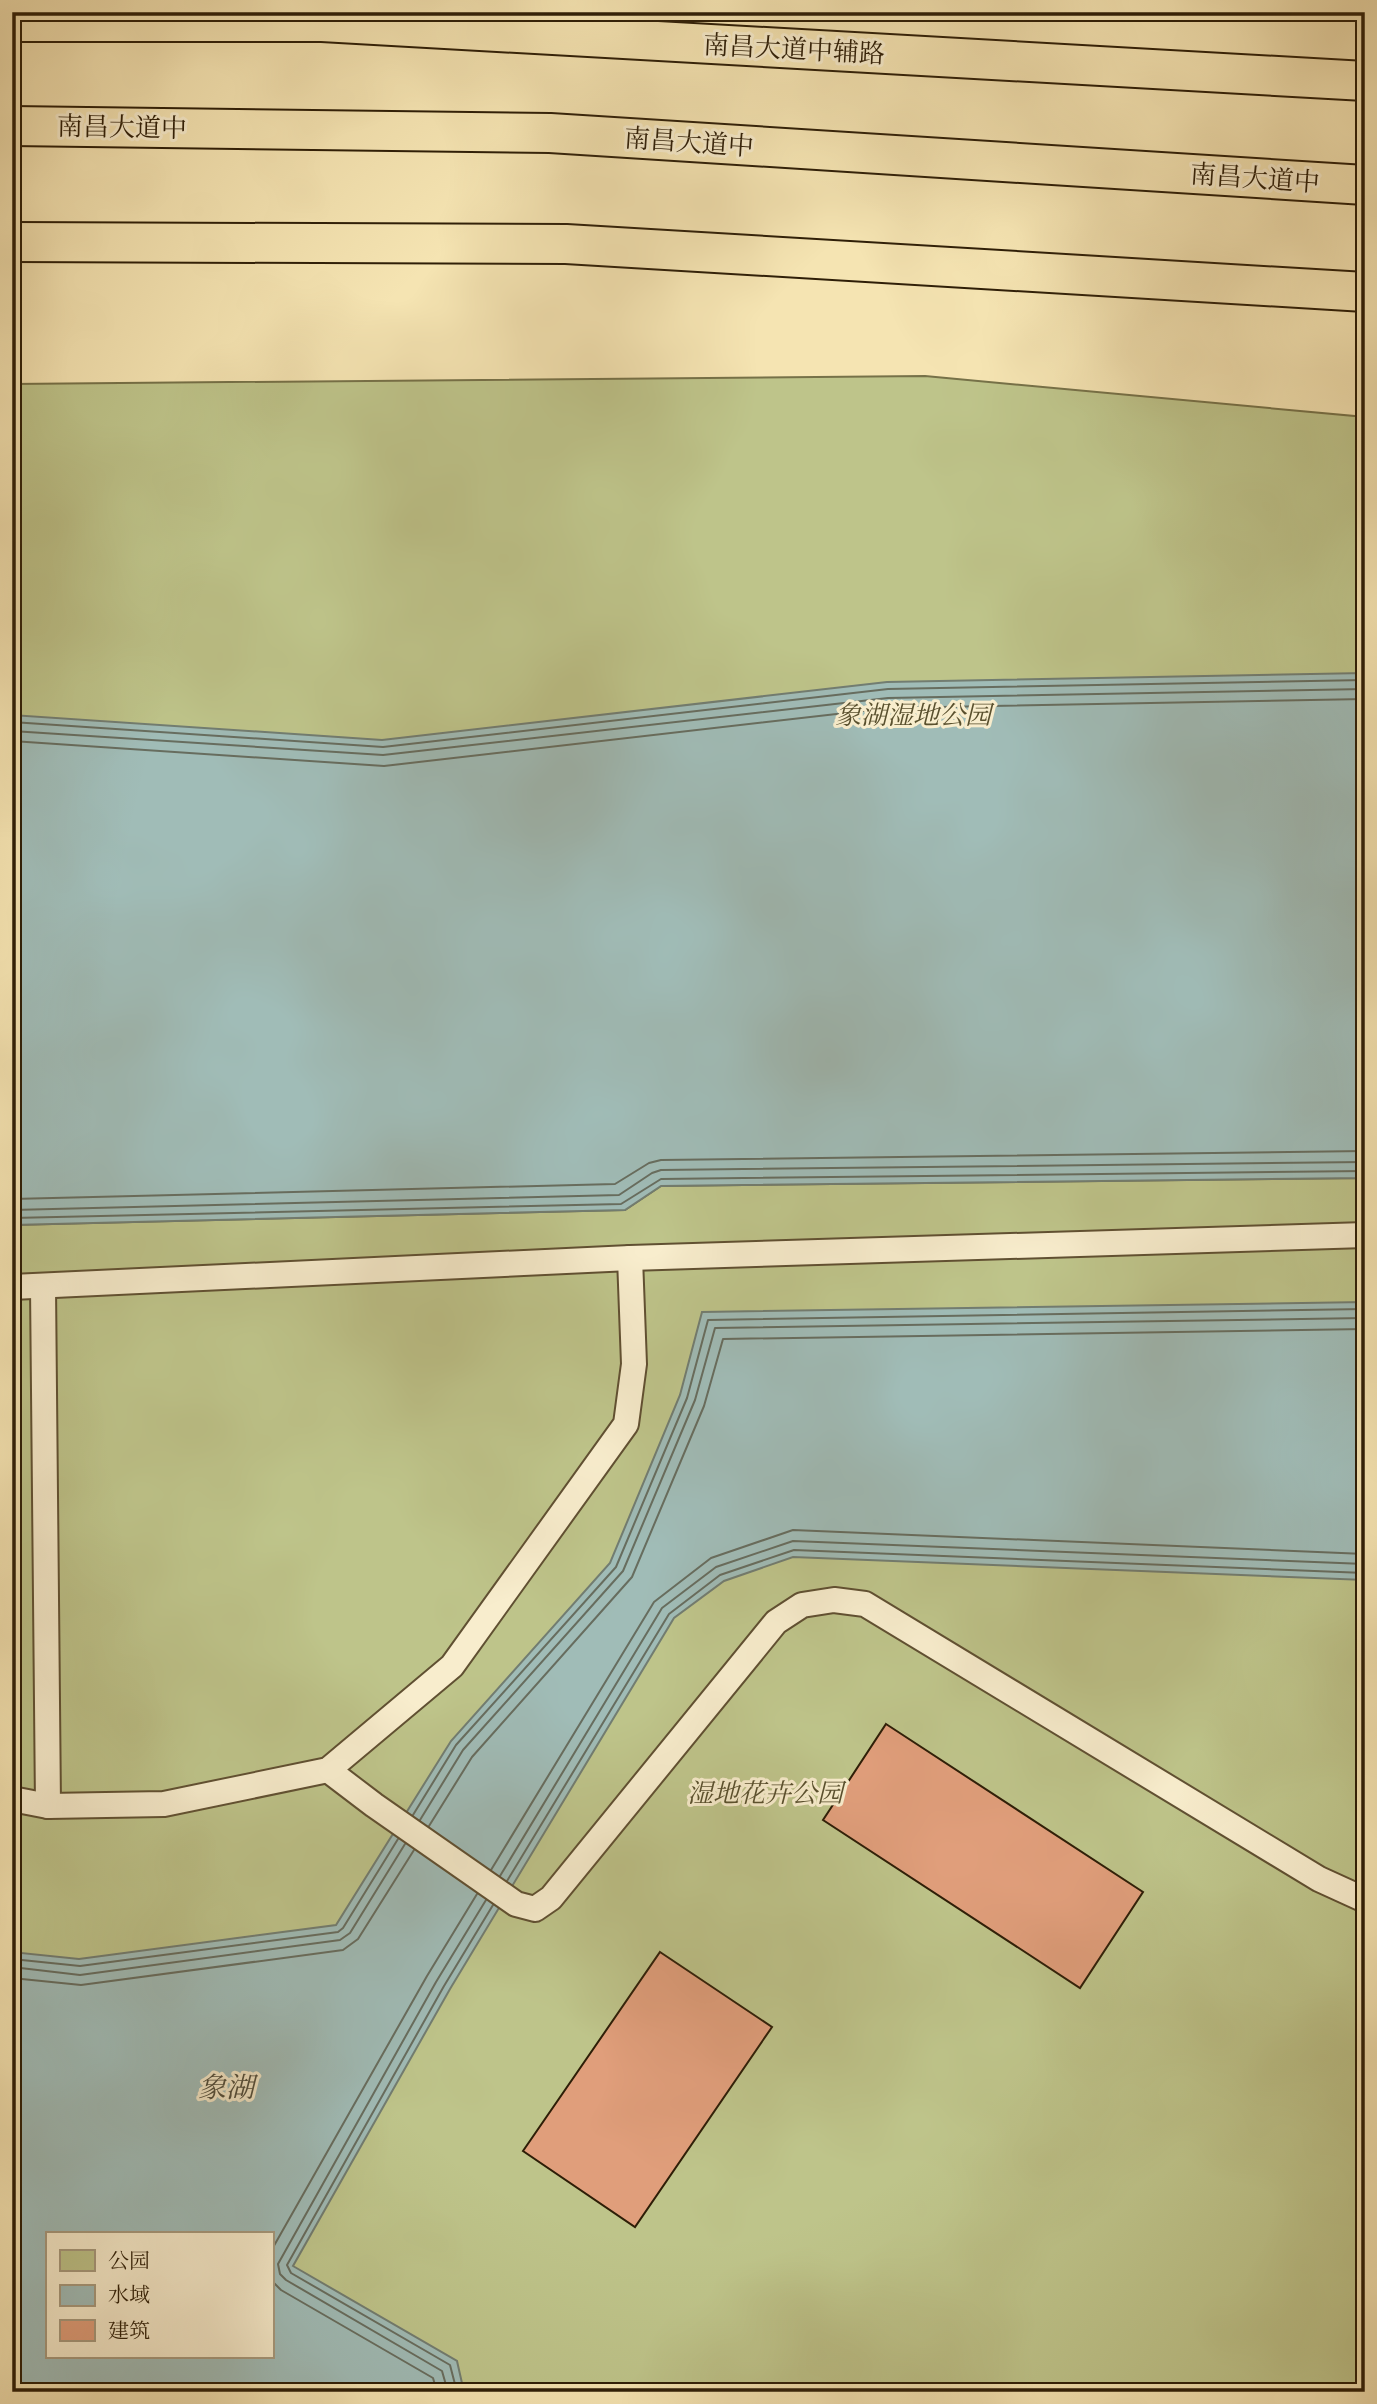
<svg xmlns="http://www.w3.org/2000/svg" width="1377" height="2404" viewBox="0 0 1377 2404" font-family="'IM FELL English','Noto Serif SC',serif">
<rect width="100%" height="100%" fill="#f5e4b2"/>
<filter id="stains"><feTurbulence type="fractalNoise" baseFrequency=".00286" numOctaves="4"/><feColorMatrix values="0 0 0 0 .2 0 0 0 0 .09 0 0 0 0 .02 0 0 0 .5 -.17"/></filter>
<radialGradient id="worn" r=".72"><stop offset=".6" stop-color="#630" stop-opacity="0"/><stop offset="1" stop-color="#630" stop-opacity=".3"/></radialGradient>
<g fill="#bec48a" stroke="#767148" stroke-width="2" fill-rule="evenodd">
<polygon points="925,376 1365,417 1365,1059 12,1041 12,384"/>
<path d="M1365 1178V2392H12V1225L625 1210 661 1186ZM47 2234H271V2357H47Z"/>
</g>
<g fill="#a0bcb7" stroke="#727d71" stroke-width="2" fill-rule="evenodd">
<polygon points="1365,673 1365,1178 661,1186 625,1210 12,1225 12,715 382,740 887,682"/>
<path d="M1365 1302V1580L793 1557 724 1581 674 1618 450 1989 293 2266 457 2361 464 2392H12V1952L79 1959 336 1925 451 1741 610 1563 680 1395 702 1312ZM47 2234H271V2357H47Z"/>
</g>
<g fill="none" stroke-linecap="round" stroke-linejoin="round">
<g stroke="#676d5f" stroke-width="2">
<polyline points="12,722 383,747 888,689 1365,680"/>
<polyline points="12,731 383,755 888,698 1365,689"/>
<polyline points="12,741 384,766 889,708 1365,699"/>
<polyline points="12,1199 615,1184 649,1163 661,1160 1365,1151"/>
<polyline points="12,1210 619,1195 652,1173 661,1170 1365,1162"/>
<polyline points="12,1218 621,1204 661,1179 1365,1171"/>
<polyline points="413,1815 456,1745 616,1567 687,1398 708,1320 1365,1309"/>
<polyline points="420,1820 463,1750 623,1571 695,1400 715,1328 1365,1318"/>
<polyline points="429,1826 472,1757 632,1577 704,1406 723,1339 1365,1329"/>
<polyline points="491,1870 654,1602 711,1558 793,1530 1365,1554"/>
<polyline points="500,1876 662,1608 716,1567 793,1541 1365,1564"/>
<polyline points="507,1881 669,1614 720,1575 794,1550 1365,1573"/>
<polyline points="12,1959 80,1966 338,1932 343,1928 398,1839"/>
<polyline points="12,1967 80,1975 340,1940 350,1933 405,1844"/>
<polyline points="12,1978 81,1985 343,1950 358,1939 414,1850"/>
<polyline points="271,2251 427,1976 477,1894"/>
<polyline points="271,2280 281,2290 433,2378 437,2392"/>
<polyline points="448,2392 442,2371 286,2280 280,2274 278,2264 436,1982 486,1900"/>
<polyline points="457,2392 450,2365 291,2273 287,2265 444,1986 493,1905"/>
</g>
</g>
<g fill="#e09e7b" stroke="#2e1e07" stroke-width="2">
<polygon points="886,1724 1143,1892 1080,1988 823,1820"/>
<polygon points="660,1952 772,2027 635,2227 523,2151"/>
</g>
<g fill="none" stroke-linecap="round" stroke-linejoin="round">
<defs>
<g id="service">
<polyline points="12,1287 630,1258 1365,1235"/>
<polyline points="43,1287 48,1806"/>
<polyline points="328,1770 374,1805 516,1904 535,1909 551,1898 776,1622 802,1605 834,1600 865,1604 1319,1879 1365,1900"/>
<polyline points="12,1799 48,1806 164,1804 328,1770 452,1666 626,1424 634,1364 630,1258"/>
</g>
<g id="trunk">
<polyline points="12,22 322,22 1365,81"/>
<polyline points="12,126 550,133 1365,185"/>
<polyline points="12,242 566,244 1365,292"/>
</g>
</defs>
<use href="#service" stroke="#605032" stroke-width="28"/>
<use href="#trunk" stroke="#2e1e07" stroke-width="42"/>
<use href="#service" stroke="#f8edcd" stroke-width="24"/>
<use href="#trunk" stroke="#f5e4b2" stroke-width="38"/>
</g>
<g text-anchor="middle" stroke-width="6" stroke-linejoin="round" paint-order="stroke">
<g font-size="26" fill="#2e1e07" stroke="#f8edcd">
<text transform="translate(794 49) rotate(3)" y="9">南昌大道中辅路</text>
<text transform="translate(122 127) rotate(1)" y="9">南昌大道中</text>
<text transform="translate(689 142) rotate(4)" y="9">南昌大道中</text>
<text transform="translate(1255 178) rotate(4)" y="9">南昌大道中</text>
</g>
<g font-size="26" font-style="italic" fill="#59502e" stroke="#f8edcd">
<text x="913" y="724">象湖湿地公园</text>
<text x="765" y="1802">湿地花卉公园</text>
</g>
<g font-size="28" font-style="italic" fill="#504d3c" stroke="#f8edcd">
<text x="226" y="2097">象湖</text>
</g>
</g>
<rect width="1377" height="2404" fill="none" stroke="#f5e4b2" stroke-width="42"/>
<rect x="14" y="14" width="1349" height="2376" fill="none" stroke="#2e1e07" stroke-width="3.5"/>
<rect x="21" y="21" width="1335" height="2362" fill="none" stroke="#2e1e07" stroke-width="2"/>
<rect x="46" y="2232" width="228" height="126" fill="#f8edcd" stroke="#a79a7e" stroke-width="2"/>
<rect x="60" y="2250" width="35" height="21" fill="#bec48a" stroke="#a79a7e" stroke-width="2"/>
<text x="108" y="2268" font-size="21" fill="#2e1e07">公园</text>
<rect x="60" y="2285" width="35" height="21" fill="#a0bcb7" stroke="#a79a7e" stroke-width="2"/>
<text x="108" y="2302" font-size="21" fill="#2e1e07">水域</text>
<rect x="60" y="2320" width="35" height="21" fill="#e09e7b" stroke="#a79a7e" stroke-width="2"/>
<text x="108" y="2338" font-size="21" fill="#2e1e07">建筑</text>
<rect width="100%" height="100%" filter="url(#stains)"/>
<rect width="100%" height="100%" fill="url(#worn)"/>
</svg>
